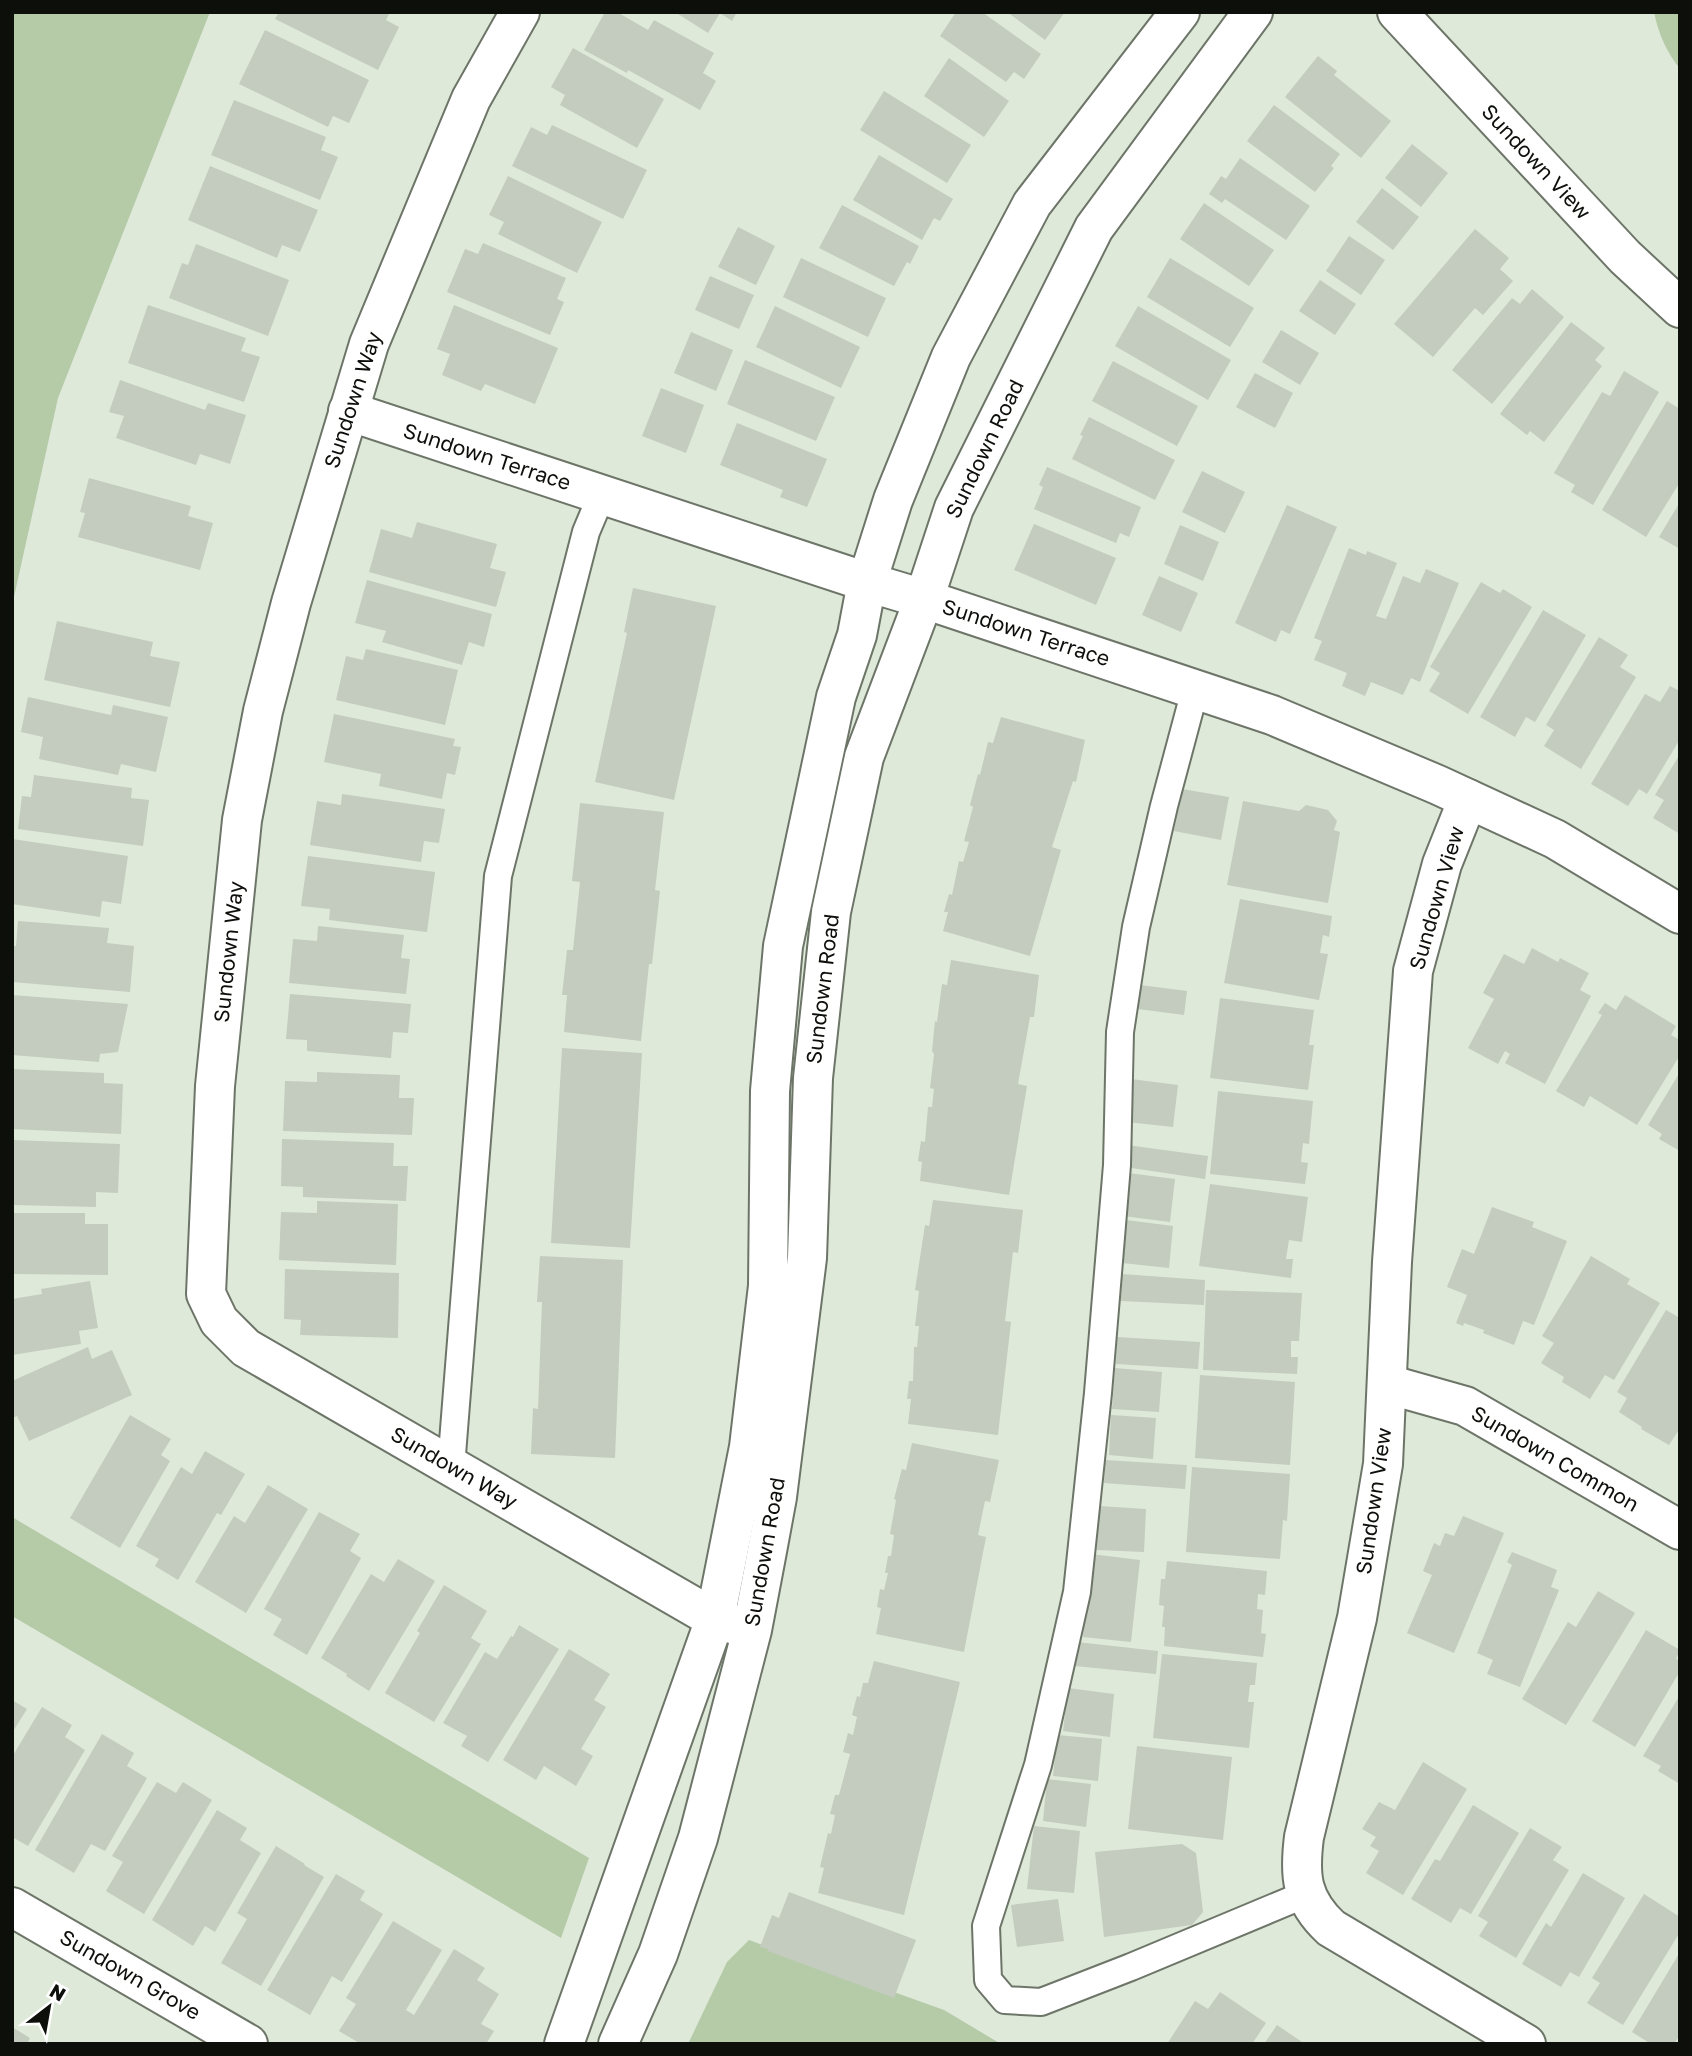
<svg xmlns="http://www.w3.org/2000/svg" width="1692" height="2056" viewBox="0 0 1692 2056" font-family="'Golos Text',sans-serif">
<rect width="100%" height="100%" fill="#dfe9da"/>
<g fill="#b5cba8">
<polygon points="12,12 210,12 58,398 12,606"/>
<path d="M1654 12H1680V69C1667 53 1658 33 1654 12Z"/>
<polygon points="12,1517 589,1858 561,1938 12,1616"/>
<polygon points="749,1940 944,2010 1001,2044 688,2044 727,1962"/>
</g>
<g fill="#c3ccbe">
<polygon points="279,12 390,12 386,20 399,27 378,70 275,19"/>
<polygon points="605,12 617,12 648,30 654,20 714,53 703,73 716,81 700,110 628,70 627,73 584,50"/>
<polygon points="675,12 737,12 732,21 720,13 708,33"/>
<polygon points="956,12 982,12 1041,54 1024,79 1014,72 1006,82 940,36"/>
<polygon points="1007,12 1065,12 1045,40"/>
<polygon points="265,30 369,80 349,123 333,116 328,127 239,84"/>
<polygon points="573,48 664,99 637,148 560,105 565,95 551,87"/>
<polygon points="1318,56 1337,71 1334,75 1391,121 1361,158 1285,97"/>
<polygon points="949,58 1009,101 984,137 924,96"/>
<polygon points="884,91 971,145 947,183 860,130"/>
<polygon points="234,100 326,137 321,150 338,157 320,200 211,155"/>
<polygon points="1274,105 1340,154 1331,166 1334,168 1315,192 1247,141"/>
<polygon points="552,125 647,170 623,219 512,166 531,127 547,135"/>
<polygon points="1412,144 1448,173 1421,207 1385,178"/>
<polygon points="879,155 953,199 940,221 934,218 922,240 853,200"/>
<polygon points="1240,158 1310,206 1286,240 1225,199 1222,203 1209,194 1221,176 1226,179"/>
<polygon points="210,166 318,210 300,252 282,245 277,258 188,220"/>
<polygon points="508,176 602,222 577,273 498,234 504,222 489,215"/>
<polygon points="1382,188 1419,217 1393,250 1356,222"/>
<polygon points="1204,203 1274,250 1249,286 1180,239"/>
<polygon points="842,205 919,246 910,264 907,262 894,286 819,248"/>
<polygon points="738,227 775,246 756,285 718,267"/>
<polygon points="1475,229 1509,258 1500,269 1513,281 1483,315 1475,308 1433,357 1394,324"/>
<polygon points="1349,236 1385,260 1361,295 1326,271"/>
<polygon points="483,243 566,278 557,299 564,302 550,335 447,292 465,249 478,254"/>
<polygon points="196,244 289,280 268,336 169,298 182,263 188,265"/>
<polygon points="801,258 886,298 868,337 783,297"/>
<polygon points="1170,258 1254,308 1230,347 1147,297"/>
<polygon points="710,276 754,295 739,329 695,310"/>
<polygon points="1320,280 1356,304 1335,335 1299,311"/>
<polygon points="1532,289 1564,317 1492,404 1452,370 1512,298 1520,304"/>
<polygon points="148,305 246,338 241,351 260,357 244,402 128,363"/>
<polygon points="454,305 558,348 535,404 485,384 481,391 442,375 450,354 437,349"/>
<polygon points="775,306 860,347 841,388 756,347"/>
<polygon points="1138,306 1231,360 1208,400 1115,346"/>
<polygon points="1571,322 1605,348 1595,360 1602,366 1544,442 1530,431 1527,435 1500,414"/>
<polygon points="1281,330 1319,353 1300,385 1262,362"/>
<polygon points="691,332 733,350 716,391 674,373"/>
<polygon points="745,360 835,397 816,441 727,404"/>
<polygon points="1113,361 1198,406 1177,446 1092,401"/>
<polygon points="1624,371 1659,392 1593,505 1571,492 1575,485 1554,473 1602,392 1610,396"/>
<polygon points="1255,373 1293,393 1275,428 1236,407"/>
<polygon points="120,380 205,410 208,403 246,415 230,464 200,454 196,465 116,438 124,416 109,412"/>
<polygon points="661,388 704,405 686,453 642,436"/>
<polygon points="1667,401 1680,409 1680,482 1646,537 1602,510"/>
<polygon points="1089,417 1175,460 1155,500 1072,459 1083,436 1080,435"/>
<polygon points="737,423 827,459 807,507 780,497 783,490 720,465"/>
<polygon points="1047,467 1141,507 1129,537 1120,533 1116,543 1034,509 1043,487 1039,485"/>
<polygon points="1202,471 1245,492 1225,533 1182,512"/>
<polygon points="89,478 191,506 188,516 213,523 200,570 78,537 85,513 80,512"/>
<polygon points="1680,502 1680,549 1659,537"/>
<polygon points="1287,505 1337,527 1290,634 1281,630 1276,642 1235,623"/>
<polygon points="417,522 497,544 490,568 506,572 496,607 369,572 381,529 412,538"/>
<polygon points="1034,524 1116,558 1096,605 1014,570"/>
<polygon points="1180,525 1219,542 1203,581 1164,564"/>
<polygon points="1349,548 1366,555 1367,551 1397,563 1376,616 1386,619 1403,576 1420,583 1426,569 1459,583 1420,682 1411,678 1403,695 1371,682 1365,696 1342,686 1347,673 1314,660 1322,641 1314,638"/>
<polygon points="1159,576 1198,593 1181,632 1142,615"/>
<polygon points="367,580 492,614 484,647 469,642 462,665 382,642 386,631 355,623"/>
<polygon points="1481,582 1500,593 1503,589 1532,607 1468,714 1429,691 1440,673 1430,667"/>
<polygon points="633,588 716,606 674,800 595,782 627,633 624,632"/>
<polygon points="1543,610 1586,635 1535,722 1526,717 1515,737 1480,717"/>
<polygon points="57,621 153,642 150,656 180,662 170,707 44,680"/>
<polygon points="1599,637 1628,655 1620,667 1636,677 1581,769 1544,746 1554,730 1546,725"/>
<polygon points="366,649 458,670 445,725 336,700 346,656 363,660"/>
<polygon points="1670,686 1680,691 1680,739 1647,794 1639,789 1628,806 1591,784 1645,694 1660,702"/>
<polygon points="28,697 111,715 113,705 168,717 156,772 121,764 118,775 39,759 43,737 21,732"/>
<polygon points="334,714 455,739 453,746 461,747 455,775 447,773 442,799 379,786 381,774 324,762"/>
<polygon points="1001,717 1085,740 1076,782 1073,781 1052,847 1061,850 1030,956 943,931 948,912 944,912 949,894 952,895 959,861 963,862 969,842 964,841 973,807 970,805 978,774 980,775 988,742 993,743"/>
<polygon points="1680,754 1680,834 1653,818 1664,800 1655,795"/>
<polygon points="34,775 132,788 131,798 149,800 143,846 18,829 22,796 31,797"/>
<polygon points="1182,789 1229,797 1221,840 1174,831"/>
<polygon points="342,794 445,809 439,843 424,841 421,862 310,845 317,801 341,805"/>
<polygon points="1243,801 1299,811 1306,805 1328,810 1337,821 1334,830 1340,832 1328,903 1227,885"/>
<polygon points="580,803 664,812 655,890 660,891 652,964 649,964 641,1041 564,1032 567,995 562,995 567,950 573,950 580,882 572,881"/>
<polygon points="12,839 128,856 121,904 102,901 100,917 12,904"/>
<polygon points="308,856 435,872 427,932 329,920 330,909 301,906"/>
<polygon points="1240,899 1332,916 1329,937 1323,935 1320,953 1328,954 1319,1000 1224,983"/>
<polygon points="18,921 109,928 107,943 134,946 130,992 12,982 12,946 16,946"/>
<polygon points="318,926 404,935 401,958 410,959 406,994 289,983 293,939 317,941"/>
<polygon points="1532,948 1558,962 1560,958 1589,973 1580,990 1591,996 1545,1084 1505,1063 1510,1054 1505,1051 1498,1064 1468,1048 1494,999 1483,993 1504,954 1524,964"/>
<polygon points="951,960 1039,975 1034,1017 1030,1017 1018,1084 1027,1086 1009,1195 920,1181 922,1162 918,1161 921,1141 925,1142 928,1107 932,1107 934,1089 930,1088 934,1054 932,1051 935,1021 937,1022 942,984 947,985"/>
<polygon points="1140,985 1187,991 1184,1015 1138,1009"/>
<polygon points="290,994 411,1004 408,1033 393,1032 391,1058 307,1051 307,1040 286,1039"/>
<polygon points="12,995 128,1004 118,1052 100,1054 99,1062 12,1055"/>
<polygon points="1625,995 1676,1026 1671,1035 1680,1040 1680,1055 1637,1125 1590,1096 1584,1107 1556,1091 1602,1015 1598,1013 1605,1003 1616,1010"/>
<polygon points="1220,998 1314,1010 1309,1045 1314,1045 1308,1090 1210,1078"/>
<polygon points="562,1048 642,1053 630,1248 551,1243"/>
<polygon points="12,1069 104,1073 104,1083 123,1084 121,1134 12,1129"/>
<polygon points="317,1072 400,1075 399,1098 414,1098 412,1135 283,1131 285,1081 317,1082"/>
<polygon points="1680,1072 1680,1151 1659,1139 1662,1134 1648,1125"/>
<polygon points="1131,1079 1178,1085 1173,1127 1127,1122"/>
<polygon points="1218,1091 1313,1101 1309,1144 1303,1143 1301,1162 1308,1163 1305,1184 1210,1174"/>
<polygon points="282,1139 394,1143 393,1166 408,1166 406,1201 303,1197 303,1187 281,1186"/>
<polygon points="12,1140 120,1144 118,1193 96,1192 96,1207 12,1205"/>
<polygon points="1127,1145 1208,1156 1205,1179 1125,1167"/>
<polygon points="1128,1173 1175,1179 1170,1222 1123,1216"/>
<polygon points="1210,1184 1308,1197 1302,1242 1289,1240 1286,1259 1293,1259 1291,1278 1199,1266"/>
<polygon points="933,1200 1023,1210 1018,1253 1013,1252 1005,1321 1011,1322 998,1435 908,1424 911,1399 907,1399 909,1381 913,1381 914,1347 917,1347 919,1326 915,1326 919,1291 915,1290 925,1225 929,1226"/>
<polygon points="317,1201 398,1204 396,1265 279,1260 281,1212 317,1213"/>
<polygon points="1492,1207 1534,1222 1532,1227 1567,1241 1534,1325 1523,1321 1514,1345 1483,1333 1484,1330 1464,1323 1463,1326 1456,1323 1467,1295 1447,1287 1462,1249 1474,1254"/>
<polygon points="12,1213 85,1213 85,1224 108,1224 108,1275 12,1274"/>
<polygon points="1126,1220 1173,1226 1169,1268 1122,1263"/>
<polygon points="540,1256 623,1260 615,1458 531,1454 533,1408 538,1409 542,1302 537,1302"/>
<polygon points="1591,1256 1630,1279 1627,1284 1660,1303 1614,1380 1605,1375 1590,1399 1562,1382 1564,1377 1541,1363 1554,1343 1542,1336"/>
<polygon points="285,1269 399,1273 398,1338 300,1335 301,1320 284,1319"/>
<polygon points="1122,1274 1205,1280 1204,1305 1121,1301"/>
<polygon points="90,1281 98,1328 79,1331 81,1344 12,1355 12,1299 42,1294 41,1289"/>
<polygon points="1206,1290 1302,1293 1299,1341 1291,1341 1291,1357 1298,1357 1297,1374 1203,1370"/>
<polygon points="1666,1310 1680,1318 1680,1428 1669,1445 1641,1429 1642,1427 1619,1412 1627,1398 1617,1392"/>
<polygon points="1117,1337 1200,1342 1198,1369 1116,1364"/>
<polygon points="88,1347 92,1359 112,1350 132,1395 29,1441 17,1416 12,1418 12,1381"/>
<polygon points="1115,1368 1162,1372 1159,1412 1112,1409"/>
<polygon points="1200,1375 1295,1382 1290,1465 1195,1458"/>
<polygon points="130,1415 171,1439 161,1455 170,1461 120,1548 70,1518"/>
<polygon points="1111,1415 1156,1418 1153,1459 1109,1455"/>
<polygon points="912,1443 999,1460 990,1502 985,1501 978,1535 986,1537 964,1652 876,1634 881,1608 877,1607 880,1589 884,1590 888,1573 885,1573 888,1556 891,1556 894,1535 890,1534 896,1500 894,1499 902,1469 906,1470"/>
<polygon points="205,1451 245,1474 221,1515 217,1513 178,1580 155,1566 159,1559 136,1546 181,1467 192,1474"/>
<polygon points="1105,1460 1187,1465 1185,1489 1104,1483"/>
<polygon points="1192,1467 1290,1474 1287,1521 1283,1520 1280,1559 1186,1552"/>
<polygon points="268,1485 308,1509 246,1613 195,1582 234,1516 245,1523"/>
<polygon points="1099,1506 1146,1509 1144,1552 1096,1550"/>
<polygon points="319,1512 360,1534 350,1551 361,1558 307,1655 273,1635 282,1619 264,1609"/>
<polygon points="1463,1516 1504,1533 1454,1653 1407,1633 1432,1575 1423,1571 1434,1543 1440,1546 1445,1533 1454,1536"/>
<polygon points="1512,1552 1557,1570 1551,1587 1559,1590 1520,1687 1487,1674 1493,1660 1477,1653 1512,1565 1507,1562"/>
<polygon points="1091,1554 1140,1560 1131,1642 1083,1637"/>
<polygon points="398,1559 435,1581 369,1691 346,1676 347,1674 321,1658 371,1574 384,1582"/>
<polygon points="1167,1561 1267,1571 1265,1595 1258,1594 1257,1609 1263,1610 1261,1633 1266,1634 1263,1657 1164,1646 1165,1627 1162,1627 1164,1606 1159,1605 1161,1579 1165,1579"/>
<polygon points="444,1585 487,1611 471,1638 481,1644 434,1722 385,1693 420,1633 417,1631"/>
<polygon points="1598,1591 1635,1613 1566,1725 1522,1699 1568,1622 1576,1627"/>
<polygon points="519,1625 559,1649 488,1762 461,1746 467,1736 443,1723 485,1652 497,1659 511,1636 513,1637"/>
<polygon points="1646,1630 1680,1650 1676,1659 1680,1661 1680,1671 1635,1747 1592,1721"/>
<polygon points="1077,1642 1158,1651 1156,1674 1075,1666"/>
<polygon points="569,1649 610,1674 594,1700 606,1707 581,1749 593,1756 576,1786 544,1766 536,1780 503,1760"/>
<polygon points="1162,1654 1257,1663 1255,1685 1250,1685 1248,1702 1254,1702 1249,1748 1153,1738"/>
<polygon points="874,1661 960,1682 904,1915 818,1893 824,1868 820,1867 828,1833 831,1834 835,1815 830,1814 835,1795 839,1795 850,1754 843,1752 848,1733 853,1735 857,1717 852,1715 857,1696 860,1697 863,1683 868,1683"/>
<polygon points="1068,1688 1114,1694 1110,1737 1063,1731"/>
<polygon points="1680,1695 1680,1784 1658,1771 1661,1766 1643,1756"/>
<polygon points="12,1700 27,1709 12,1733"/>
<polygon points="42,1707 72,1725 65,1737 85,1750 28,1846 12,1837 12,1757"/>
<polygon points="102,1734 134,1753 127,1766 147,1778 105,1851 91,1844 74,1873 35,1850"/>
<polygon points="1057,1735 1102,1739 1098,1781 1053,1776"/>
<polygon points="1137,1746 1232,1757 1223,1840 1128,1829"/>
<polygon points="1423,1762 1467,1789 1403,1895 1366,1873 1379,1851 1370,1846 1376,1837 1362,1829 1379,1802 1395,1810"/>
<polygon points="1047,1779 1091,1784 1086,1827 1043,1821"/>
<polygon points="157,1782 176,1793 183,1782 212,1800 144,1914 106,1891 123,1862 112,1856"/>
<polygon points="1473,1805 1519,1833 1471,1914 1460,1908 1451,1923 1411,1899 1435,1859 1440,1861"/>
<polygon points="217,1810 247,1828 240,1840 261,1853 215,1932 205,1926 193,1946 152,1920"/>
<polygon points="1034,1826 1080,1831 1074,1893 1027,1889"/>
<polygon points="1530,1828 1562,1847 1553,1860 1569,1870 1516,1958 1479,1936 1488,1922 1478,1916"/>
<polygon points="1182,1844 1196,1853 1203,1912 1192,1925 1104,1937 1095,1852"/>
<polygon points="276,1846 305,1864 304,1865 324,1877 261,1986 221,1963 247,1919 237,1913"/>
<polygon points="1583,1873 1625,1898 1579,1977 1570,1972 1561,1987 1522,1964 1546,1923 1551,1927"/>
<polygon points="336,1874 365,1891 360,1900 383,1914 342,1982 332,1976 310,2015 267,1990"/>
<polygon points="789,1892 916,1940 894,1998 768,1951 768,1949 760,1947 772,1915 779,1918"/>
<polygon points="1644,1894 1680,1917 1680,1932 1623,2025 1587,2003 1600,1983 1592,1978"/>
<polygon points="1058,1899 1064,1941 1017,1947 1011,1905"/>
<polygon points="393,1921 442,1950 406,2010 414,2015 454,1949 485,1968 477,1980 499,1994 481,2024 494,2031 486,2044 361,2044 339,2031 356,2004 346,1998"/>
<polygon points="1680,1952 1680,2039 1678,2038 1674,2044 1651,2044 1632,2032"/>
<polygon points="1220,1992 1266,2023 1252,2044 1167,2044 1195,2001 1208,2009"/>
<polygon points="1277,2025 1305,2044 1264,2044"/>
<polygon points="12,2027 30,2038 27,2044 12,2044"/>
</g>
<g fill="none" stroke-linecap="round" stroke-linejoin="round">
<defs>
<g id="lane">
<polyline points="1195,690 1164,806 1136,927 1120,1032 1117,1165 1098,1393 1077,1592 1038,1765 986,1926 988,1980 1005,2000 1041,2002 1131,1967 1306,1894"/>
<polyline points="451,1467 498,876 586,532 602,494"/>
</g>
<g id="street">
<polyline points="520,12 471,99 369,344 291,603 263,711 242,820 215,1086 206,1294 219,1321 246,1348 715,1619 739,1626"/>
<polyline points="1397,12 1625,257 1680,308"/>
<polyline points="348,411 867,582 924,599 1272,715 1438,785 1555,839 1680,914"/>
<path d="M1468 799 1442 864 1413 971 1392 1262 1383 1464 1357 1618 1304 1837C1299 1876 1301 1900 1331 1928L1526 2044"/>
<polyline points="1387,1384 1465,1406 1680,1530"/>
<polyline points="12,1907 248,2044"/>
<polyline points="564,2044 715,1619 749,1447 768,1286 770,1091 783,946 836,697 857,635 867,582 893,500 951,357 1032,204 1180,12"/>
<polyline points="618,2044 658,1954 698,1838 752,1630 767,1551 777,1497 807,1258 813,1078 831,912 864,757 924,599 954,508 1094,228 1253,12"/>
</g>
</defs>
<use href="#lane" stroke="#6d7568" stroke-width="30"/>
<use href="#street" stroke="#6d7568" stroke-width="42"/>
<use href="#lane" stroke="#fff" stroke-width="26"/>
<use href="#street" stroke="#fff" stroke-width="38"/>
</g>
<g text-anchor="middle" stroke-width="7" stroke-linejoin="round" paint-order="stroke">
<g font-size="21" fill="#0d0f0b" stroke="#fff">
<text transform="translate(1536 162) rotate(47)" y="7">Sundown View</text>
<text transform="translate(353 400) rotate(-72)" y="7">Sundown Way</text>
<text transform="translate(985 449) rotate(-64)" y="7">Sundown Road</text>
<text transform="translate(487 457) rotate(18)" y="7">Sundown Terrace</text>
<text transform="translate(1026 633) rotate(18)" y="7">Sundown Terrace</text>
<text transform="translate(1437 898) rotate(-74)" y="7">Sundown View</text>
<text transform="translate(229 952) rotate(-84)" y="7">Sundown Way</text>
<text transform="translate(823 989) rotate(-83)" y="7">Sundown Road</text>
<text transform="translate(1555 1459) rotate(30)" y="7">Sundown Common</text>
<text transform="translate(454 1468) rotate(30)" y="7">Sundown Way</text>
<text transform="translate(1374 1501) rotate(-82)" y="7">Sundown View</text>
<text transform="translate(765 1552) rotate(-80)" y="7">Sundown Road</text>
<text transform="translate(130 1975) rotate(30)" y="7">Sundown Grove</text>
</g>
</g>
<rect width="1692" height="2056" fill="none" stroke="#0d0f0b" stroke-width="28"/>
<g transform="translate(49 2007) rotate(31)" stroke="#ffffff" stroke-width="5" paint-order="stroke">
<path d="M0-5L12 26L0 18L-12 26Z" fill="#0d0f0b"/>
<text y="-10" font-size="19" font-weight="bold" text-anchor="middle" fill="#0d0f0b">N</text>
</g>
</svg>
